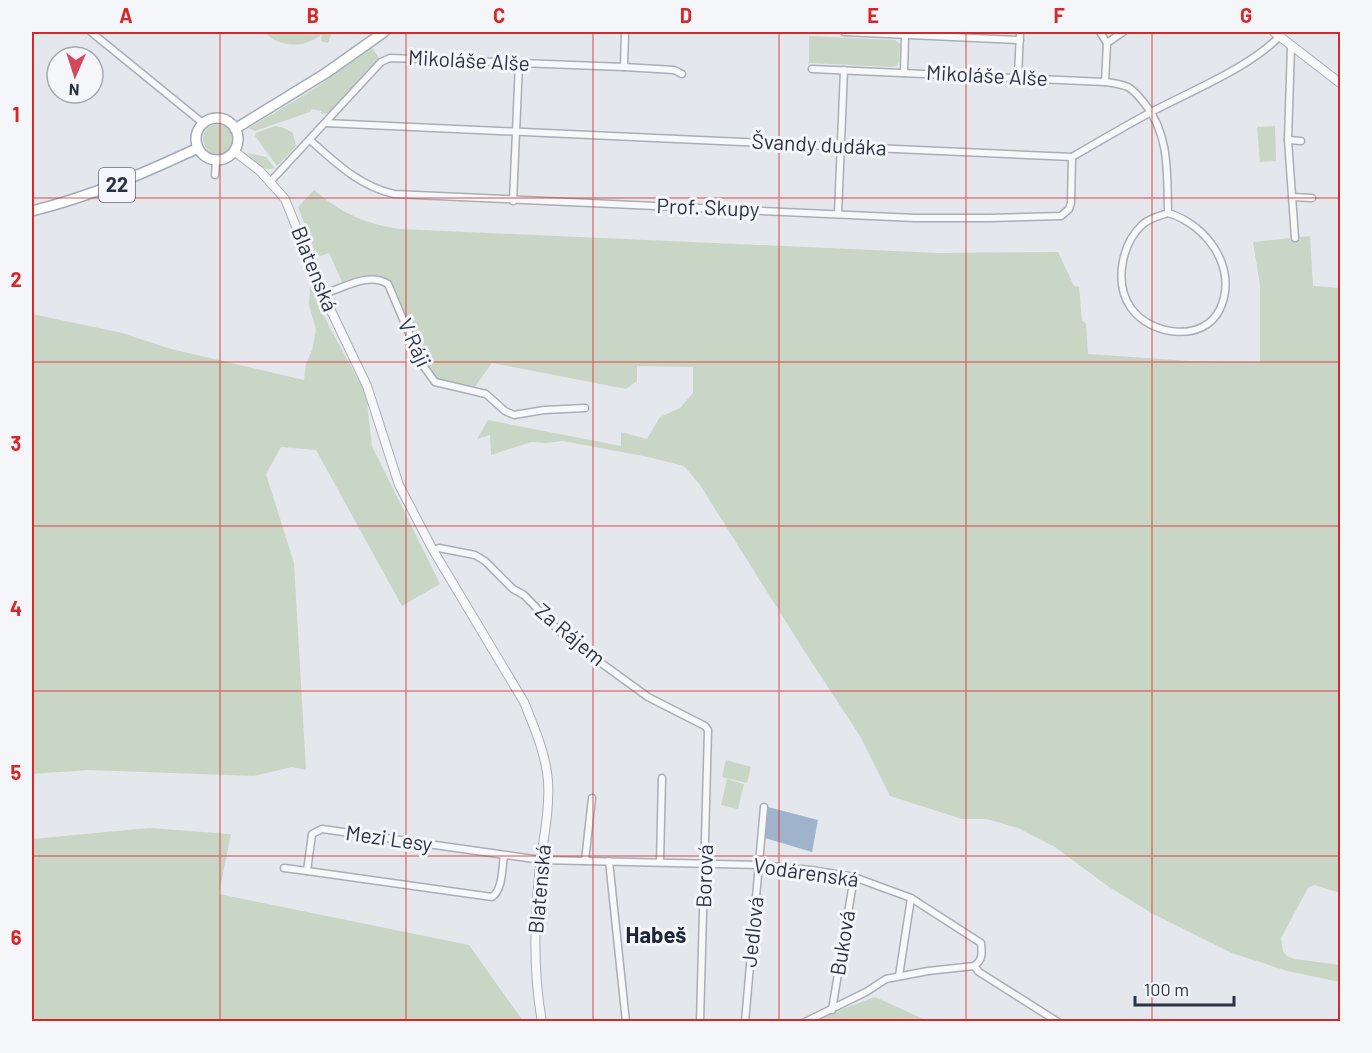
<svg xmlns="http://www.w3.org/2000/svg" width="1372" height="1053" viewBox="0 0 1372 1053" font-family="Barlow,sans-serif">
<rect width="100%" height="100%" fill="#e4e7ec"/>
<g fill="#c9d6c5">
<path d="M264 32H332L328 43 321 41 322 34C304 49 280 48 264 32Z"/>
<polygon points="809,36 895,40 900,44 899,61 897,66 891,67 809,63"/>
<polygon points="372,48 380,59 340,103 339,102 328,113 321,114 321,111 311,109 310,112 255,131 249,128 314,89"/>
<circle cx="218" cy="139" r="15"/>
<polygon points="275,126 284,128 293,133 296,146 277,166 255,136 256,133"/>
<polygon points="1275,126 1276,161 1260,162 1257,127"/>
<path d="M247 153 266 157 275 168C263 172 255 161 247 153Z"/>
<path d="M314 190C341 213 365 224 400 229L939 253 1058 252 1074 286 1079 287 1082 321 1086 323 1088 354 1190 361 1260 362V285L1253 242 1310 236 1313 286 1340 288V893L1314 885 1308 888 1281 938 1283 951 1287 956 1295 959 1340 965V982L1287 971 1232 953 1153 914 1109 887 1055 847 1018 828 986 819H962L890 796 860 736 803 649 700 485 684 466 648 457 563 441 546 443 531 442 491 455 490 435 477 439 488 420 621 446V432L647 439 660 417 680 408 693 393V367L637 366V381L626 389 492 363 474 388 438 386 429 376 391 289 377 277 343 284 329 253 321 256 316 254 298 207Z"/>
<polygon points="310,286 330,328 366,394 372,446 440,584 402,606 316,450 281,447 266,474 294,563 306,770 292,767 254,776 88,770 32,774 32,314 122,333 171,349 304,380 306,364 312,350 316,330 309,305"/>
<polygon points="726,760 751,767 747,783 722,777"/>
<polygon points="727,779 744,784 738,809 721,805"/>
<polygon points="149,828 231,834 219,894 469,945 523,1021 32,1021 32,839"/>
<polygon points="875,997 928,1021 809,1022"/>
</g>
<polygon fill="#9fb4cc" points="768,807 818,820 812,852 765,838"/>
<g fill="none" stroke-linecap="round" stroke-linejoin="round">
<defs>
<g id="minor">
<polyline points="91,32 204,124"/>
<polyline points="844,32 1020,40"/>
<polyline points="1100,32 1107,43 1105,82"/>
<polyline points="1107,43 1123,32"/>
<polyline points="1291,46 1288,140 1295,238"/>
<polyline points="624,67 625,32"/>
<path d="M812 69 1105 82C1113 83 1121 84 1128 87 1135 91 1140 98 1145 104 1170 135 1167 175 1168 213 1206 224 1239 268 1220 309 1204 343 1151 336 1131 308 1114 284 1121 244 1143 224 1150 218 1159 216 1168 213"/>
<polyline points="904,73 905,35"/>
<polyline points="1018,77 1020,32"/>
<path d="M325 123 1072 157C1102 140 1131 122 1161 107 1198 88 1251 66 1280 36"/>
<path d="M310 140C336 163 359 186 394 194L915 218H988L1061 216 1069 209 1071 203 1072 157"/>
<polyline points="1288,140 1301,141"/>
<polyline points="215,175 216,160"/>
<polyline points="271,181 381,62 390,58 624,67 674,70 682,74"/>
<polyline points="1292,197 1312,198"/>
<polyline points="513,201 519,63"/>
<polyline points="838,214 844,70"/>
<path d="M323 294C342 289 369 271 388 284L422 364 435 382 486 394 505 411 514 415 544 410 585 408"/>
<polyline points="433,550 439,548 475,555 485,561 513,589 524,595 560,632 575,644 648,697 705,726 708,730 700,1022"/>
<path d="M504 855C502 867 503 890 492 897L307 871 312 834 322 829 541 860 760 865 811 870 854 877 911 898 981 943C982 953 983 960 974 966"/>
<polyline points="585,861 592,798"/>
<polyline points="609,861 626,1022"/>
<polyline points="660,862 662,778"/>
<polyline points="284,868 307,871"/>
<polyline points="899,976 911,898"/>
<polyline points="832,1010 854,877"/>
<polyline points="745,1022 764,807"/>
<polyline points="805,1022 866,992 886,979 928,971 974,966 979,972 1058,1022"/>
</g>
<g id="tertiary">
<polyline points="1274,32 1340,83"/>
<path d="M234 151 260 171 285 199 323 294 367 386 399 485 433 550 524 702C534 727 546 754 548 781 550 813 542 844 539 876 534 925 533 973 542 1022"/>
</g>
<g id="primary">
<circle cx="217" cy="139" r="21"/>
<polyline points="235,129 326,73 384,32"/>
<path d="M32 211C92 196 142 174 198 148"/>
</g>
</defs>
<use href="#minor" stroke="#a9aeb7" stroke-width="9"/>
<use href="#tertiary" stroke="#a9aeb7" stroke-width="10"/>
<use href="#primary" stroke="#a3abb8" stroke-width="12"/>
<use href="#minor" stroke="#f7f8fa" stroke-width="6"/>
<use href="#tertiary" stroke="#f7f8fa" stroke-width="8"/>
<use href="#primary" stroke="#fff" stroke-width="9"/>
</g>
<path fill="none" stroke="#d62828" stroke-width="1.5" stroke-opacity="0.55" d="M220 32V1022M406 32V1022M593 32V1022M779 32V1022M966 32V1022M1152 32V1022M32 198H1340M32 362H1340M32 526H1340M32 691H1340M32 856H1340"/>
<g text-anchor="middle" stroke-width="6" stroke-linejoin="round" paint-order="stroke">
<rect fill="#f4f6f9" stroke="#676e7b" stroke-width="1.5" x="99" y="168" width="36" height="34" rx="4.5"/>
<g font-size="20" font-weight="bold" fill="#2b3445">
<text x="117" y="192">22</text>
</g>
<g font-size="21" fill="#2b3445" stroke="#f4f6f9">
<text transform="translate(469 61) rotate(3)" y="7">Mikoláše Alše</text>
<text transform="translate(987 76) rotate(3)" y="7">Mikoláše Alše</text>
<text transform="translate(819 145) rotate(3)" y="7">Švandy dudáka</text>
<text transform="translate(708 208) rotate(2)" y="7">Prof. Skupy</text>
<text transform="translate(314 269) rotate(68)" y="7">Blatenská</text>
<text transform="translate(414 343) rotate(65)" y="7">V Ráji</text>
<text transform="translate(570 635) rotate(40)" y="7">Za Rájem</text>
<text transform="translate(389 839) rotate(8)" y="7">Mezi Lesy</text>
<text transform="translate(806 873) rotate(8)" y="7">Vodárenská</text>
<text transform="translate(705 876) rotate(-88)" y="7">Borová</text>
<text transform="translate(540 889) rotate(-85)" y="7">Blatenská</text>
<text transform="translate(753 932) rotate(-84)" y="7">Jedlová</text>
<text transform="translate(843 943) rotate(-81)" y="7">Buková</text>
</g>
<g font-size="22" font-weight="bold" fill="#1d2536" stroke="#f4f6f9">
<text x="656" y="943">Habeš</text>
</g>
</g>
<rect width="1372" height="1053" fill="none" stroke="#f4f6f9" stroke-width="66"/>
<g transform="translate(75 75) rotate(183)"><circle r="28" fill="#f4f6f9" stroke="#a4a8b1" stroke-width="1.5"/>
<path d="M0-4.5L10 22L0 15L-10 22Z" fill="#d1495b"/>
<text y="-9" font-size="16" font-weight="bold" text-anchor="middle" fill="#2b3445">N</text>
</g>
<path d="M1135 996v9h99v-9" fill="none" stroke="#2b3445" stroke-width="3"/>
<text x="1144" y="996" font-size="18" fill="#2b3445" stroke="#f4f6f9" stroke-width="4.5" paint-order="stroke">100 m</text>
<rect x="33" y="33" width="1306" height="987" fill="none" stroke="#d62828" stroke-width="2"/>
<g font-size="20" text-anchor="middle" font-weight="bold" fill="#d62828">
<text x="126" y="23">A</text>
<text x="313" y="23">B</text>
<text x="499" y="23">C</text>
<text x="686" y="23">D</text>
<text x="873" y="23">E</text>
<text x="1059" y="23">F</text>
<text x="1246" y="23">G</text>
<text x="16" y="122">1</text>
<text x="16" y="287">2</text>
<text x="16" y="451">3</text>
<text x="16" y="616">4</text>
<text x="16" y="780">5</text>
<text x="16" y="945">6</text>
</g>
</svg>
